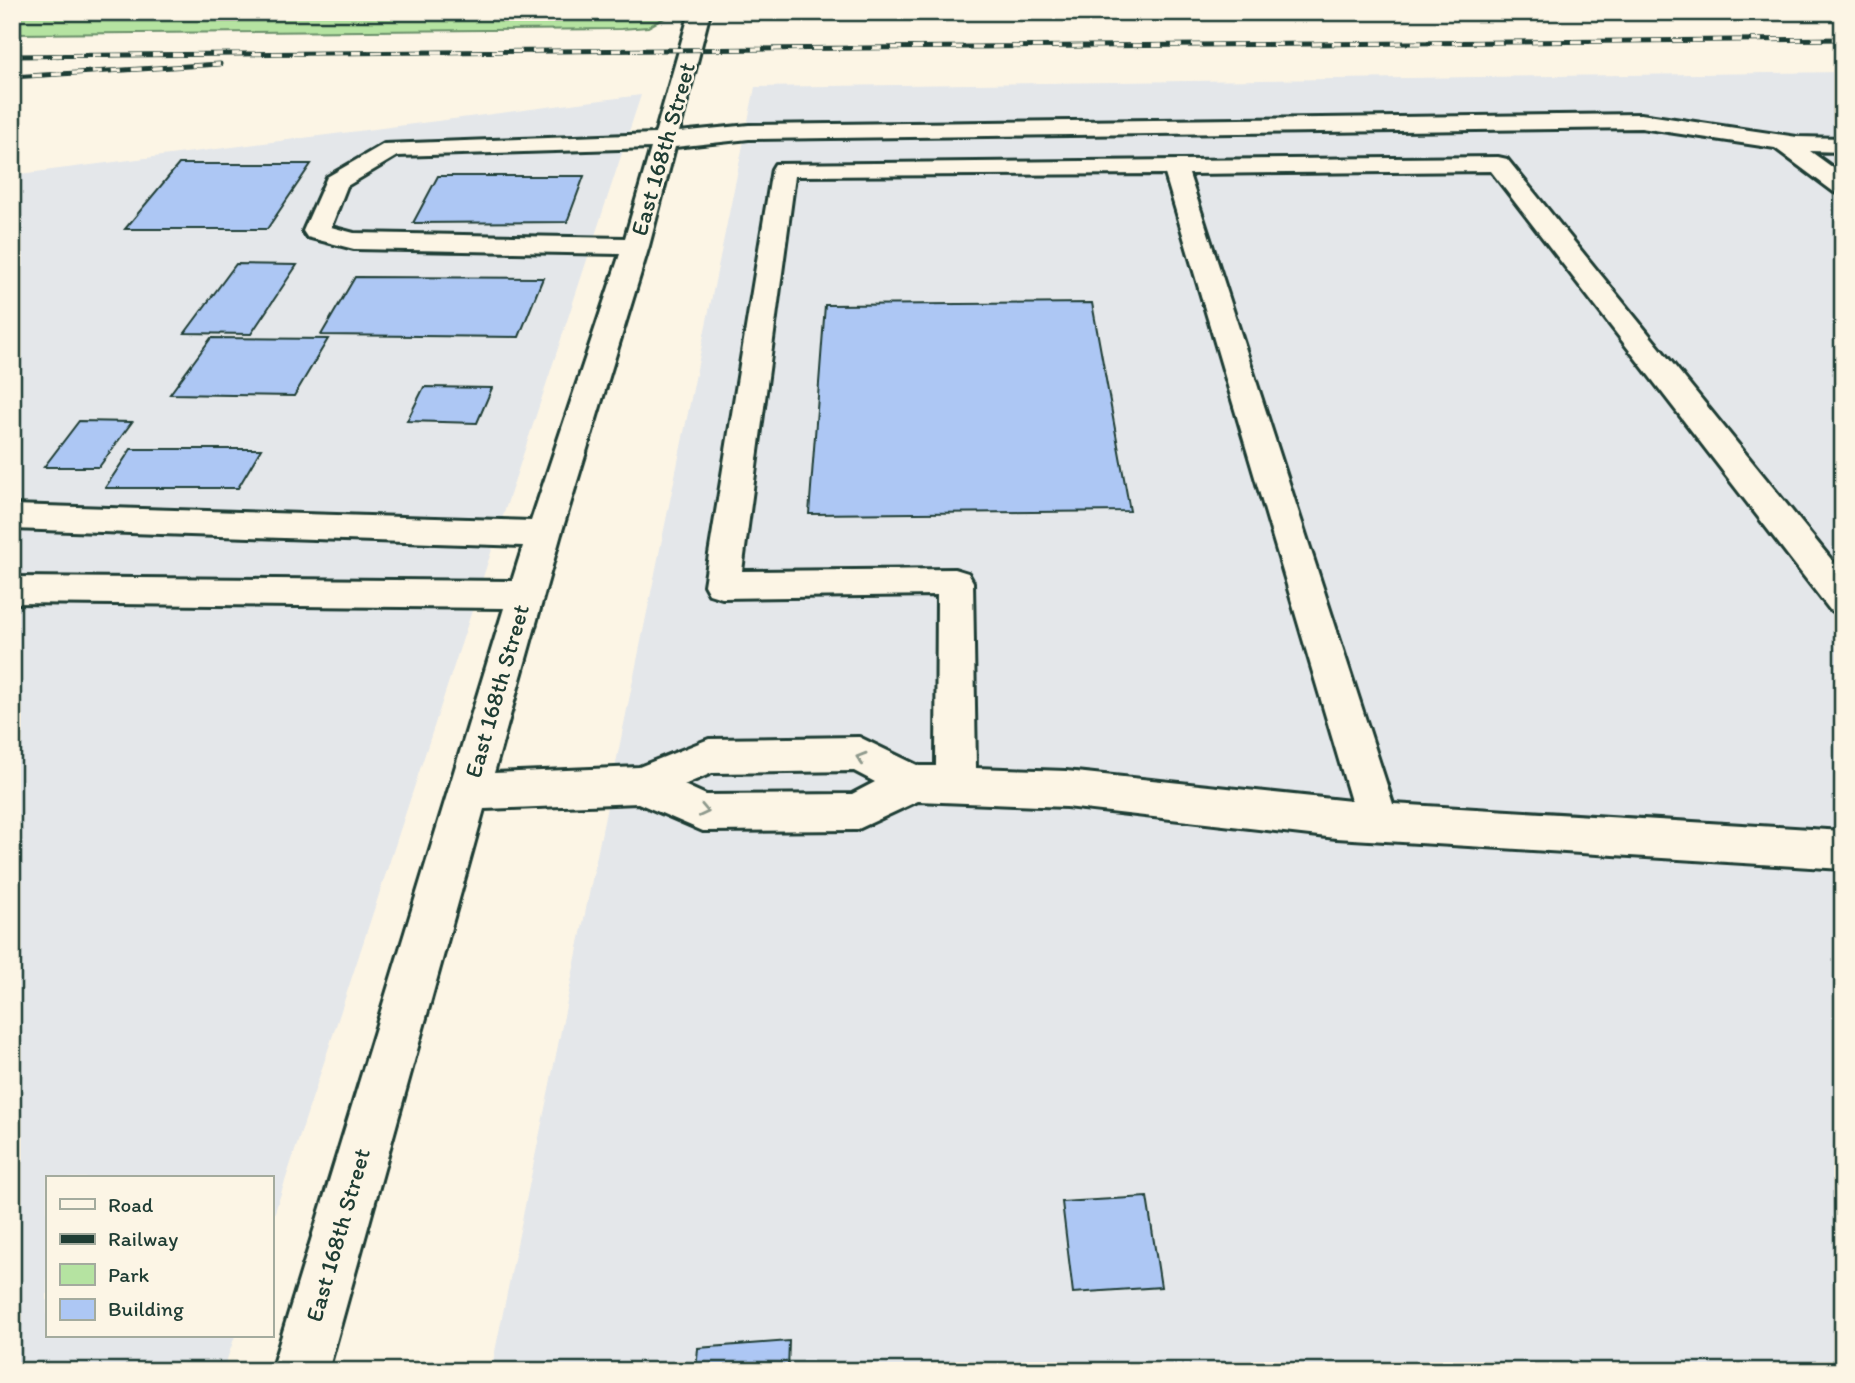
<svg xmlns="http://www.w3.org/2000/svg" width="1855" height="1383" viewBox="0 0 1855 1383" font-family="Itim,sans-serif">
<rect width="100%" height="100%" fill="#fcf5e5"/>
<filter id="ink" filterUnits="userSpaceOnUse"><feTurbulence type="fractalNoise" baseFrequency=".0143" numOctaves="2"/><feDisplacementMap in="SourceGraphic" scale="14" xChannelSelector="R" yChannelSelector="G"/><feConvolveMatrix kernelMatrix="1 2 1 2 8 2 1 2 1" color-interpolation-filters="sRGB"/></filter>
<g filter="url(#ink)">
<g fill="#e4e7ea">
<polygon points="1843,72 1843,1371 491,1371 755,87"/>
<polygon points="641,95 271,1224 271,1178 47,1178 47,1336 235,1336 223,1371 12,1371 12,175"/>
</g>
<polygon fill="#b5e3a1" stroke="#6a906a" stroke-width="2" points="12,12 669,12 668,16 648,27 621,29 12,34"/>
<g fill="#adc7f4" stroke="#1f3d34" stroke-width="2">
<polygon points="179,164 311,164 267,229 125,229"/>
<polygon points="438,176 584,176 567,222 413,223"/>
<polygon points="236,264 297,265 251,334 185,333"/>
<polygon points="355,277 543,278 519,337 321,335"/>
<polygon points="1092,303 1130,511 809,514 825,305"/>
<polygon points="211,338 328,339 294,396 170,394"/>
<polygon points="424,387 492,388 477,423 407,421"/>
<polygon points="79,421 132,422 99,467 44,467"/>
<polygon points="131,449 261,449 238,488 105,488"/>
<polygon points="1147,1197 1161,1287 1073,1293 1062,1202"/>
<polygon points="789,1341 788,1371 696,1371 698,1348"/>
</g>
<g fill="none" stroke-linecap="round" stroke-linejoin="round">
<defs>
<path id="minor" d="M690 12H710L679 132 749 125 1641 114 1797 137 1843 138V152L1810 151 1843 175V194L1834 192 1775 148 1641 128 749 139 675 147 649 246 561 534 494 773 639 767 709 739 859 737 919 766H936L937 595 722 598 709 594 704 585 772 169 775 164 1498 157 1507 159 1843 574V614L1830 610 1491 171 1189 174 1393 804 1843 831V869L1336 838 1066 807 918 801 856 830 703 831 638 803 484 809 328 1371H271L504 608 12 603V577L512 581 523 546 12 529V505L531 521 620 254 354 249 307 237 303 231 327 177 384 144 655 134ZM651 148 625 238 354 233 331 227 347 186 397 156ZM1165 174 1351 801 1066 771 976 768 973 582 968 573 955 569 742 571 795 176ZM854 771 875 782 852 794 706 795 684 785 712 773Z"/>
</defs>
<use href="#minor" stroke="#1f3d34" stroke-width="6"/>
<use href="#minor" fill="#fcf5e5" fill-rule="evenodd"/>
<defs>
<g id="rail">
<polyline points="12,56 1843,39"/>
<polyline points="12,77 220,64"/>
</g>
</defs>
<use href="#rail" stroke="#1f3d34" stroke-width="5"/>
<use href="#rail" stroke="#fcf5e5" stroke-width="3.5" stroke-dasharray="10" stroke-linecap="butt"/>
</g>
<defs><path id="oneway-chevron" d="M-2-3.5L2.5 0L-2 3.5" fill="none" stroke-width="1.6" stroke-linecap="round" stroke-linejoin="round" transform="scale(1.75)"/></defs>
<g stroke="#8e998c">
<use href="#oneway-chevron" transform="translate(861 758) rotate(-163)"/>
<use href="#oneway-chevron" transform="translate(704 811) rotate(12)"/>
</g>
</g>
<g text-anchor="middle" stroke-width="5" stroke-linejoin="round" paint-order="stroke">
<g font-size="24" fill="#1f3d34" stroke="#fcf5e5">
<text transform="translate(663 149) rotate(-74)" y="8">East 168th Street</text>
<text transform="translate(497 691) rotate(-74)" y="8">East 168th Street</text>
<text transform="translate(338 1235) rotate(-74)" y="8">East 168th Street</text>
</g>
</g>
<rect width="1855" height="1383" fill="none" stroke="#fcf5e5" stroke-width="42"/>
<rect x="21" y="21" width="1813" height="1341" fill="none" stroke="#1f3d34" stroke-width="2.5" filter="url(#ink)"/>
<rect x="46" y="1176" width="228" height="161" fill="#fcf5e5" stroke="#a4ab9e" stroke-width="2"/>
<rect x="60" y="1199" width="35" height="10" fill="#fcf5e5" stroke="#a4ab9e" stroke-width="2"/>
<text x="108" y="1212" font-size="21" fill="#1f3d34">Road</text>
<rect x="60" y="1234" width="35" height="10" fill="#1f3d34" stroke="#a4ab9e" stroke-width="2"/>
<text x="108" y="1246" font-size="21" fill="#1f3d34">Railway</text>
<rect x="60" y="1264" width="35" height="21" fill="#b5e3a1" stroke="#a4ab9e" stroke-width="2"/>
<text x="108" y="1282" font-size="21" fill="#1f3d34">Park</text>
<rect x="60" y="1299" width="35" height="21" fill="#adc7f4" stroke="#a4ab9e" stroke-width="2"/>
<text x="108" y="1316" font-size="21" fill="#1f3d34">Building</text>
</svg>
